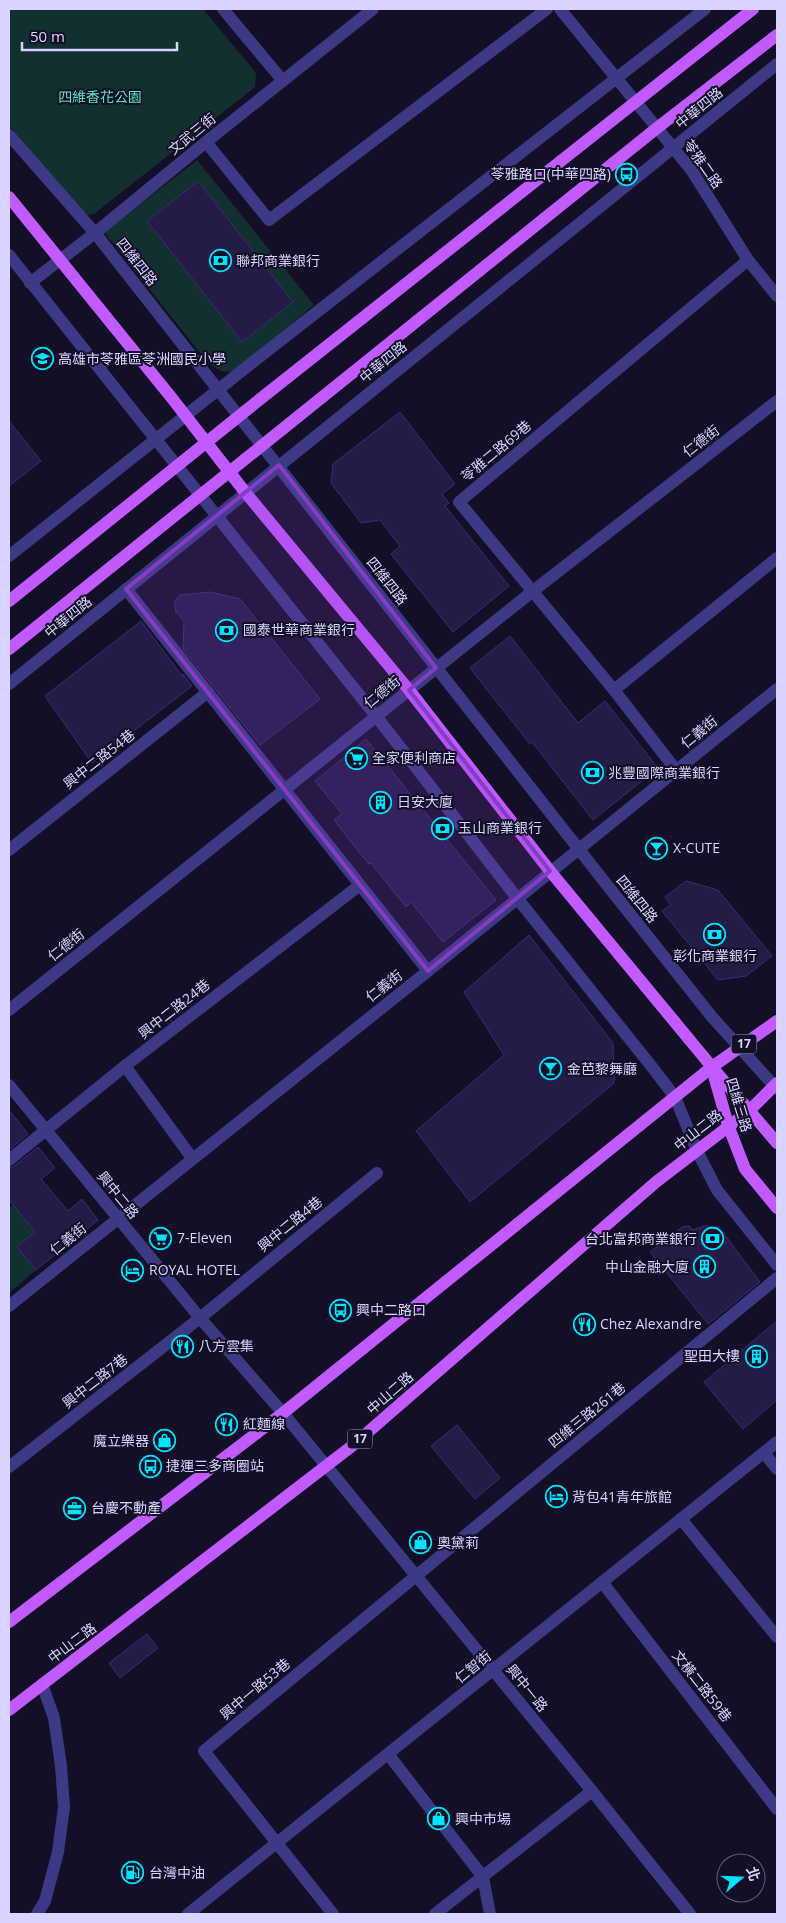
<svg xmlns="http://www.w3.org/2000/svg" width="786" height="1923" viewBox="0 0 786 1923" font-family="'Open Sans','Noto Sans TC',sans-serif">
<rect width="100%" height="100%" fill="#130f26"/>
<g fill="#12302f">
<polygon points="9,9 203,9 256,73 255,87 94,214 83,215 9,125"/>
<polygon points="197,160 314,305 234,372 221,371 209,364 104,232"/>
<polygon points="13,1205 35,1232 17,1247 36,1270 9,1293 9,1209"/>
</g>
<g fill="#241b47" stroke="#3b2d73">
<polygon points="198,181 293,302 242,342 147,221"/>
<polygon points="400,412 455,484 442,494 449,503 445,506 509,586 453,632 391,554 400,546 380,520 361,523 331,483 333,464"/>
<polygon points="9,421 41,461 9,486"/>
<polygon points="210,592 240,599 320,699 260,745 183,649 184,621 176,612 174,602 180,595"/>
<polygon points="141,621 183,677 183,674 192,686 92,763 45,696"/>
<polygon points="510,636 578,723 605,701 658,768 593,820 532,742 530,744 470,668"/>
<polygon points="366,739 496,900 443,942 411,902 406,907 371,863 369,864 355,847 334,820 342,814 315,781"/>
<polygon points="686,881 718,890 772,956 746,976 718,980 662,911 671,905 665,897"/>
<polygon points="529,935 613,1043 614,1083 470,1202 416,1131 504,1055 464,992"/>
<polygon points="9,1110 28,1134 9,1150"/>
<polygon points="38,1147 55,1168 41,1179 68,1211 82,1199 98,1220 36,1270 17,1247 35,1232 9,1200 9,1168 14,1166"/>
<polygon points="689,1226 693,1230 704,1226 719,1227 760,1282 708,1324 650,1252 682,1227"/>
<polygon points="777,1321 777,1400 743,1429 704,1382"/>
<polygon points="457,1425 500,1478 475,1499 431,1446"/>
<polygon points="147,1634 158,1648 120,1678 109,1663"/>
</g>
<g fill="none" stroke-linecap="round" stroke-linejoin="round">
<g stroke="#3d3a85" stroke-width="12">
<polyline points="223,9 283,81"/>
<polyline points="560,9 692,171 748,260 777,296"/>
<polyline points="9,135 95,233 607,885 712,1017 777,1089"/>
<polyline points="206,142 269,220 547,9"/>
<polyline points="9,255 376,716 517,898 652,1067 675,1097 697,1151 717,1190 777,1265"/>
<polyline points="30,283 95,233 206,142 373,9"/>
<polyline points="9,556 253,362 705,9"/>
<polyline points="126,589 428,971"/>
<polyline points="9,684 777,64"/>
<polyline points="614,690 777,558"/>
<polyline points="676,770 614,690 459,502 748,260"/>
<polyline points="9,850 208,692"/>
<polyline points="9,1010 533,591 777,401"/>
<polyline points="125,1066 192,1158"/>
<polyline points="9,1085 200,1318 283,1413 592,1791 690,1914"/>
<polyline points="9,1160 125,1066 360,885"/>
<polyline points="9,1306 428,971 777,689"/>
<polyline points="764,1453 777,1469"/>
<polyline points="9,1467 200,1318 377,1173"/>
<polyline points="681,1519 777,1637"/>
<polyline points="602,1582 777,1809"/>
<polyline points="388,1754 483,1877 490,1914"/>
<polyline points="37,1914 45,1901 58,1852 64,1807 61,1766 54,1718 42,1684"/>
<polyline points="188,1914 777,1442"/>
<polyline points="333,1914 204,1751 777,1278"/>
<polyline points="435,1914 592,1791"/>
</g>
<g stroke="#c25bff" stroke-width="12">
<polyline points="9,197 171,397 245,492 409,690 550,871 712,1067 777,1143"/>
<polyline points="9,601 264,396 753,9"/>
<polyline points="9,649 657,128 777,35"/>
<polyline points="713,1072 728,1125 745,1169 777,1208"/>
<polyline points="9,1622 283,1413 712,1067 777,1021"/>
<polyline points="9,1710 352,1446 656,1182 750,1110 777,1083"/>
</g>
</g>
<path fill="#843dc5" fill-opacity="0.2" stroke="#843dc5" stroke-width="4" stroke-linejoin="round" d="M279 465 436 668 409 690 550 871 428 971 126 589Z"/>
<defs>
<symbol id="bus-ring" viewBox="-11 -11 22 22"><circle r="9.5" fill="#130f26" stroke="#00e5ff" stroke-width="1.5"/><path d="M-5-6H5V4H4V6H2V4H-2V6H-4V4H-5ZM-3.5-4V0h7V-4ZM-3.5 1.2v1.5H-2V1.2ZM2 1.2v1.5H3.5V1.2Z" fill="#00e5ff"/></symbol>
<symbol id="bank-ring" viewBox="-11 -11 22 22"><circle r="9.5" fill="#130f26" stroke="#00e5ff" stroke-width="1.5"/><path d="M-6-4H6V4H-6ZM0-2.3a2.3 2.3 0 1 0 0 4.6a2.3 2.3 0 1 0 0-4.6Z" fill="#00e5ff"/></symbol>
<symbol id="school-ring" viewBox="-11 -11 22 22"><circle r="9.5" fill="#130f26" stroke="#00e5ff" stroke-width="1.5"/><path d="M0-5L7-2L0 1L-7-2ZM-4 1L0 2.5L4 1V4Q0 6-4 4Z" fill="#00e5ff"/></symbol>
<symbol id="supermarket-ring" viewBox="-11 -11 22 22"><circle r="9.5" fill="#130f26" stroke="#00e5ff" stroke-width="1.5"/><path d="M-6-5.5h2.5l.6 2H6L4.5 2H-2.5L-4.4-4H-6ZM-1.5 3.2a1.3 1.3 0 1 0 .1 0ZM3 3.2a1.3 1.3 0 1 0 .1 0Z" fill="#00e5ff"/></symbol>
<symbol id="building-ring" viewBox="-11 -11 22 22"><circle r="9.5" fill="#130f26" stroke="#00e5ff" stroke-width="1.5"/><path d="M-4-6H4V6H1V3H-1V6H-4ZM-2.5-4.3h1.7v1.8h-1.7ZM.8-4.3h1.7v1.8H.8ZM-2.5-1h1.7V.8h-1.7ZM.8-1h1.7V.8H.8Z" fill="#00e5ff"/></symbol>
<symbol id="bar-ring" viewBox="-11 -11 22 22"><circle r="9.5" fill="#130f26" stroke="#00e5ff" stroke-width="1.5"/><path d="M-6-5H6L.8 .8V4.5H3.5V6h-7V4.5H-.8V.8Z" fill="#00e5ff"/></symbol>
<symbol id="hotel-ring" viewBox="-11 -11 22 22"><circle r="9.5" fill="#130f26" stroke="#00e5ff" stroke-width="1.5"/><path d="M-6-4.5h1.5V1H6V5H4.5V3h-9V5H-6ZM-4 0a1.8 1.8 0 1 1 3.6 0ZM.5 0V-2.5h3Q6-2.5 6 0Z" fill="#00e5ff"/></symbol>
<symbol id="restaurant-ring" viewBox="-11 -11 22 22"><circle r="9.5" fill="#130f26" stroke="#00e5ff" stroke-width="1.5"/><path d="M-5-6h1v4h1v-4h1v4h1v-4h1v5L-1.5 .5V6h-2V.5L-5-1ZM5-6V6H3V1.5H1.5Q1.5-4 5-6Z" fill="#00e5ff"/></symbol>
<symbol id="shop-ring" viewBox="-11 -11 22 22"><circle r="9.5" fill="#130f26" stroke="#00e5ff" stroke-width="1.5"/><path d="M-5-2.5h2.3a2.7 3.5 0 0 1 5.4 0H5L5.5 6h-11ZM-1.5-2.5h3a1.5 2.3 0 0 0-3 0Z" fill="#00e5ff"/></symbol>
<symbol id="office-ring" viewBox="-11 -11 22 22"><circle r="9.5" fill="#130f26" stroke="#00e5ff" stroke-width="1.5"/><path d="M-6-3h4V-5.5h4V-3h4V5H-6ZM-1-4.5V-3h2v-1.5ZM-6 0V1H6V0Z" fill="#00e5ff"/></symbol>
<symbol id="fuel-ring" viewBox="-11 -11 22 22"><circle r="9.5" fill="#130f26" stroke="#00e5ff" stroke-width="1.5"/><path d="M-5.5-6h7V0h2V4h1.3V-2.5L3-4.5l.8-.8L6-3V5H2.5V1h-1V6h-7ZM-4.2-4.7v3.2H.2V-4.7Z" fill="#00e5ff"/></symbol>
</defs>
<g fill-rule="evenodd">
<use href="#bus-ring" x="614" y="162" width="25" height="25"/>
<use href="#bank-ring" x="208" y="248" width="25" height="25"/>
<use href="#school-ring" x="30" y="346" width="25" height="25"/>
<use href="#bank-ring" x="214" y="618" width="25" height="25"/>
<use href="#supermarket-ring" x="344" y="746" width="25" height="25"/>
<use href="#bank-ring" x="580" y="760" width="25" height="25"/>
<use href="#building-ring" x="368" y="790" width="25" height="25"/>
<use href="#bank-ring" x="430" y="816" width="25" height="25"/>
<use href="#bar-ring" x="644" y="836" width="25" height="25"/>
<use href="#bank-ring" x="702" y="922" width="25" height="25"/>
<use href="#bar-ring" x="538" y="1056" width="25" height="25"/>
<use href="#supermarket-ring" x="148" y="1226" width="25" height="25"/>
<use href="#bank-ring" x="700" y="1226" width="25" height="25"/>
<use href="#building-ring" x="692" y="1254" width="25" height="25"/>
<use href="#hotel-ring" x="120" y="1258" width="25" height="25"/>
<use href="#bus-ring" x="328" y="1298" width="25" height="25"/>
<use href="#restaurant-ring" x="572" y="1312" width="25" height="25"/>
<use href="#restaurant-ring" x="170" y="1334" width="25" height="25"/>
<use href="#building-ring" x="744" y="1344" width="25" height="25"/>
<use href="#restaurant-ring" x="214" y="1412" width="25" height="25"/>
<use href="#shop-ring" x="152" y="1428" width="25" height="25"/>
<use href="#bus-ring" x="138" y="1454" width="25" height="25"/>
<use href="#hotel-ring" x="544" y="1484" width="25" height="25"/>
<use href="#office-ring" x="62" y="1496" width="25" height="25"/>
<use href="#shop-ring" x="408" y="1530" width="25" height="25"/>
<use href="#shop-ring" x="426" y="1806" width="25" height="25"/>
<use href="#fuel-ring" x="120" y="1860" width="25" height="25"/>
</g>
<g text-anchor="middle" stroke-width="4" stroke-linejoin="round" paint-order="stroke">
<g fill="#130f26" stroke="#9e99be" stroke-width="1">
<rect x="731.5" y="1034.5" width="25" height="19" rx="4"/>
<rect x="347.5" y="1429.5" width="25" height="19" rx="4"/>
</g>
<g font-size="12" font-weight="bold" fill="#d9d4ff">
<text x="744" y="1048">17</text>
<text x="360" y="1443">17</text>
</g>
<g font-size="14" fill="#5fe0c0" stroke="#130f26">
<text x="100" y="102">四維香花公園</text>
</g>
<g font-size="14" fill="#d9d4ff" stroke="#130f26">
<text transform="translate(699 108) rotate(-39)" y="5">中華四路</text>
<text transform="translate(192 134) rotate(-39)" y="5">文武三街</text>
<text transform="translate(703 164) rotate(55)" y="5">苓雅二路</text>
<text transform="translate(137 262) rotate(52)" y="5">四維四路</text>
<text transform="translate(383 362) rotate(-39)" y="5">中華四路</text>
<text transform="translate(701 441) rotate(-38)" y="5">仁德街</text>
<text transform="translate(496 451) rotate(-40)" y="5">苓雅二路69巷</text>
<text transform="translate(387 581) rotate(52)" y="5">四維四路</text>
<text transform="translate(68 617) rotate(-39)" y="5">中華四路</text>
<text transform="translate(382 692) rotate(-39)" y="5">仁德街</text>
<text transform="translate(699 732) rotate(-39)" y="5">仁義街</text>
<text transform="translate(99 759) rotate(-38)" y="5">興中二路54巷</text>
<text transform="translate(637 899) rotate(51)" y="5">四維四路</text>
<text transform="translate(66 945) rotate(-39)" y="5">仁德街</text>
<text transform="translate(384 986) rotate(-38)" y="5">仁義街</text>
<text transform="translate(174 1009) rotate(-38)" y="5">興中二路24巷</text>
<text transform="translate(739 1105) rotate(73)" y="5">四維三路</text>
<text transform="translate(698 1130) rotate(-38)" y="5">中山二路</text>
<text transform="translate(118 1195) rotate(51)" y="5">興中二路</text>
<text transform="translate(290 1224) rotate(-39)" y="5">興中二路4巷</text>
<text transform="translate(68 1239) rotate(-39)" y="5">仁義街</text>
<text transform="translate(95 1381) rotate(-38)" y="5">興中二路7巷</text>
<text transform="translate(390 1393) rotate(-41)" y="5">中山二路</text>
<text transform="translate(587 1415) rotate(-39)" y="5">四維三路261巷</text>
<text transform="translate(72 1643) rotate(-37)" y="5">中山二路</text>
<text transform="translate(473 1667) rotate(-39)" y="5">仁智街</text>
<text transform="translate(702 1686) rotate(52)" y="5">文橫二路59巷</text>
<text transform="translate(527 1688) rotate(51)" y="5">興中一路</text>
<text transform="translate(255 1689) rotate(-40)" y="5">興中一路53巷</text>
</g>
<g font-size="14" fill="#d9d4ff" stroke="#130f26" text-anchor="start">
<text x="611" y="179" text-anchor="end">苓雅路口(中華四路)</text>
<text x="236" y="266">聯邦商業銀行</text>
<text x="58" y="364">高雄市苓雅區苓洲國民小學</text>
<text x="243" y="635">國泰世華商業銀行</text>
<text x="372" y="763">全家便利商店</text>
<text x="608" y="778">兆豐國際商業銀行</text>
<text x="397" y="807">日安大廈</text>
<text x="458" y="833">玉山商業銀行</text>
<text x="673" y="853">X-CUTE</text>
<text x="715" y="961" text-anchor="middle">彰化商業銀行</text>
<text x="567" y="1074">金芭黎舞廳</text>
<text x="177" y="1243">7-Eleven</text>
<text x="697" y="1244" text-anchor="end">台北富邦商業銀行</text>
<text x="689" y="1272" text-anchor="end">中山金融大廈</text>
<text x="149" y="1275">ROYAL HOTEL</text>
<text x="356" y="1315">興中二路口</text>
<text x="600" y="1329">Chez Alexandre</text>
<text x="198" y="1351">八方雲集</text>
<text x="740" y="1361" text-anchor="end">聖田大樓</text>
<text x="243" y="1429">紅麵線</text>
<text x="149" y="1446" text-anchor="end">魔立樂器</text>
<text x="166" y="1471">捷運三多商圈站</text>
<text x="572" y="1502">背包41青年旅館</text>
<text x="91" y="1513">台慶不動產</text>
<text x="437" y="1548">奧黛莉</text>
<text x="455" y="1824">興中市場</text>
<text x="149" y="1878">台灣中油</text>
</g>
</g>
<rect width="786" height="1923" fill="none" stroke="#d9d4ff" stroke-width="20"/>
<g transform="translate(741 1878) rotate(71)"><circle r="24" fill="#130f26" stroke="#625e7d"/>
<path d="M0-4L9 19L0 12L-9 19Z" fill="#00e5ff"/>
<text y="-8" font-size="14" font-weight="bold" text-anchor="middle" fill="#d9d4ff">北</text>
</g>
<path d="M22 42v8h155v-8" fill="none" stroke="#d9d4ff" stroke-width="2.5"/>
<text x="30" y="42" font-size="15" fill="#d9d4ff" stroke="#130f26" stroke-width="4" paint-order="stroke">50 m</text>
</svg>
